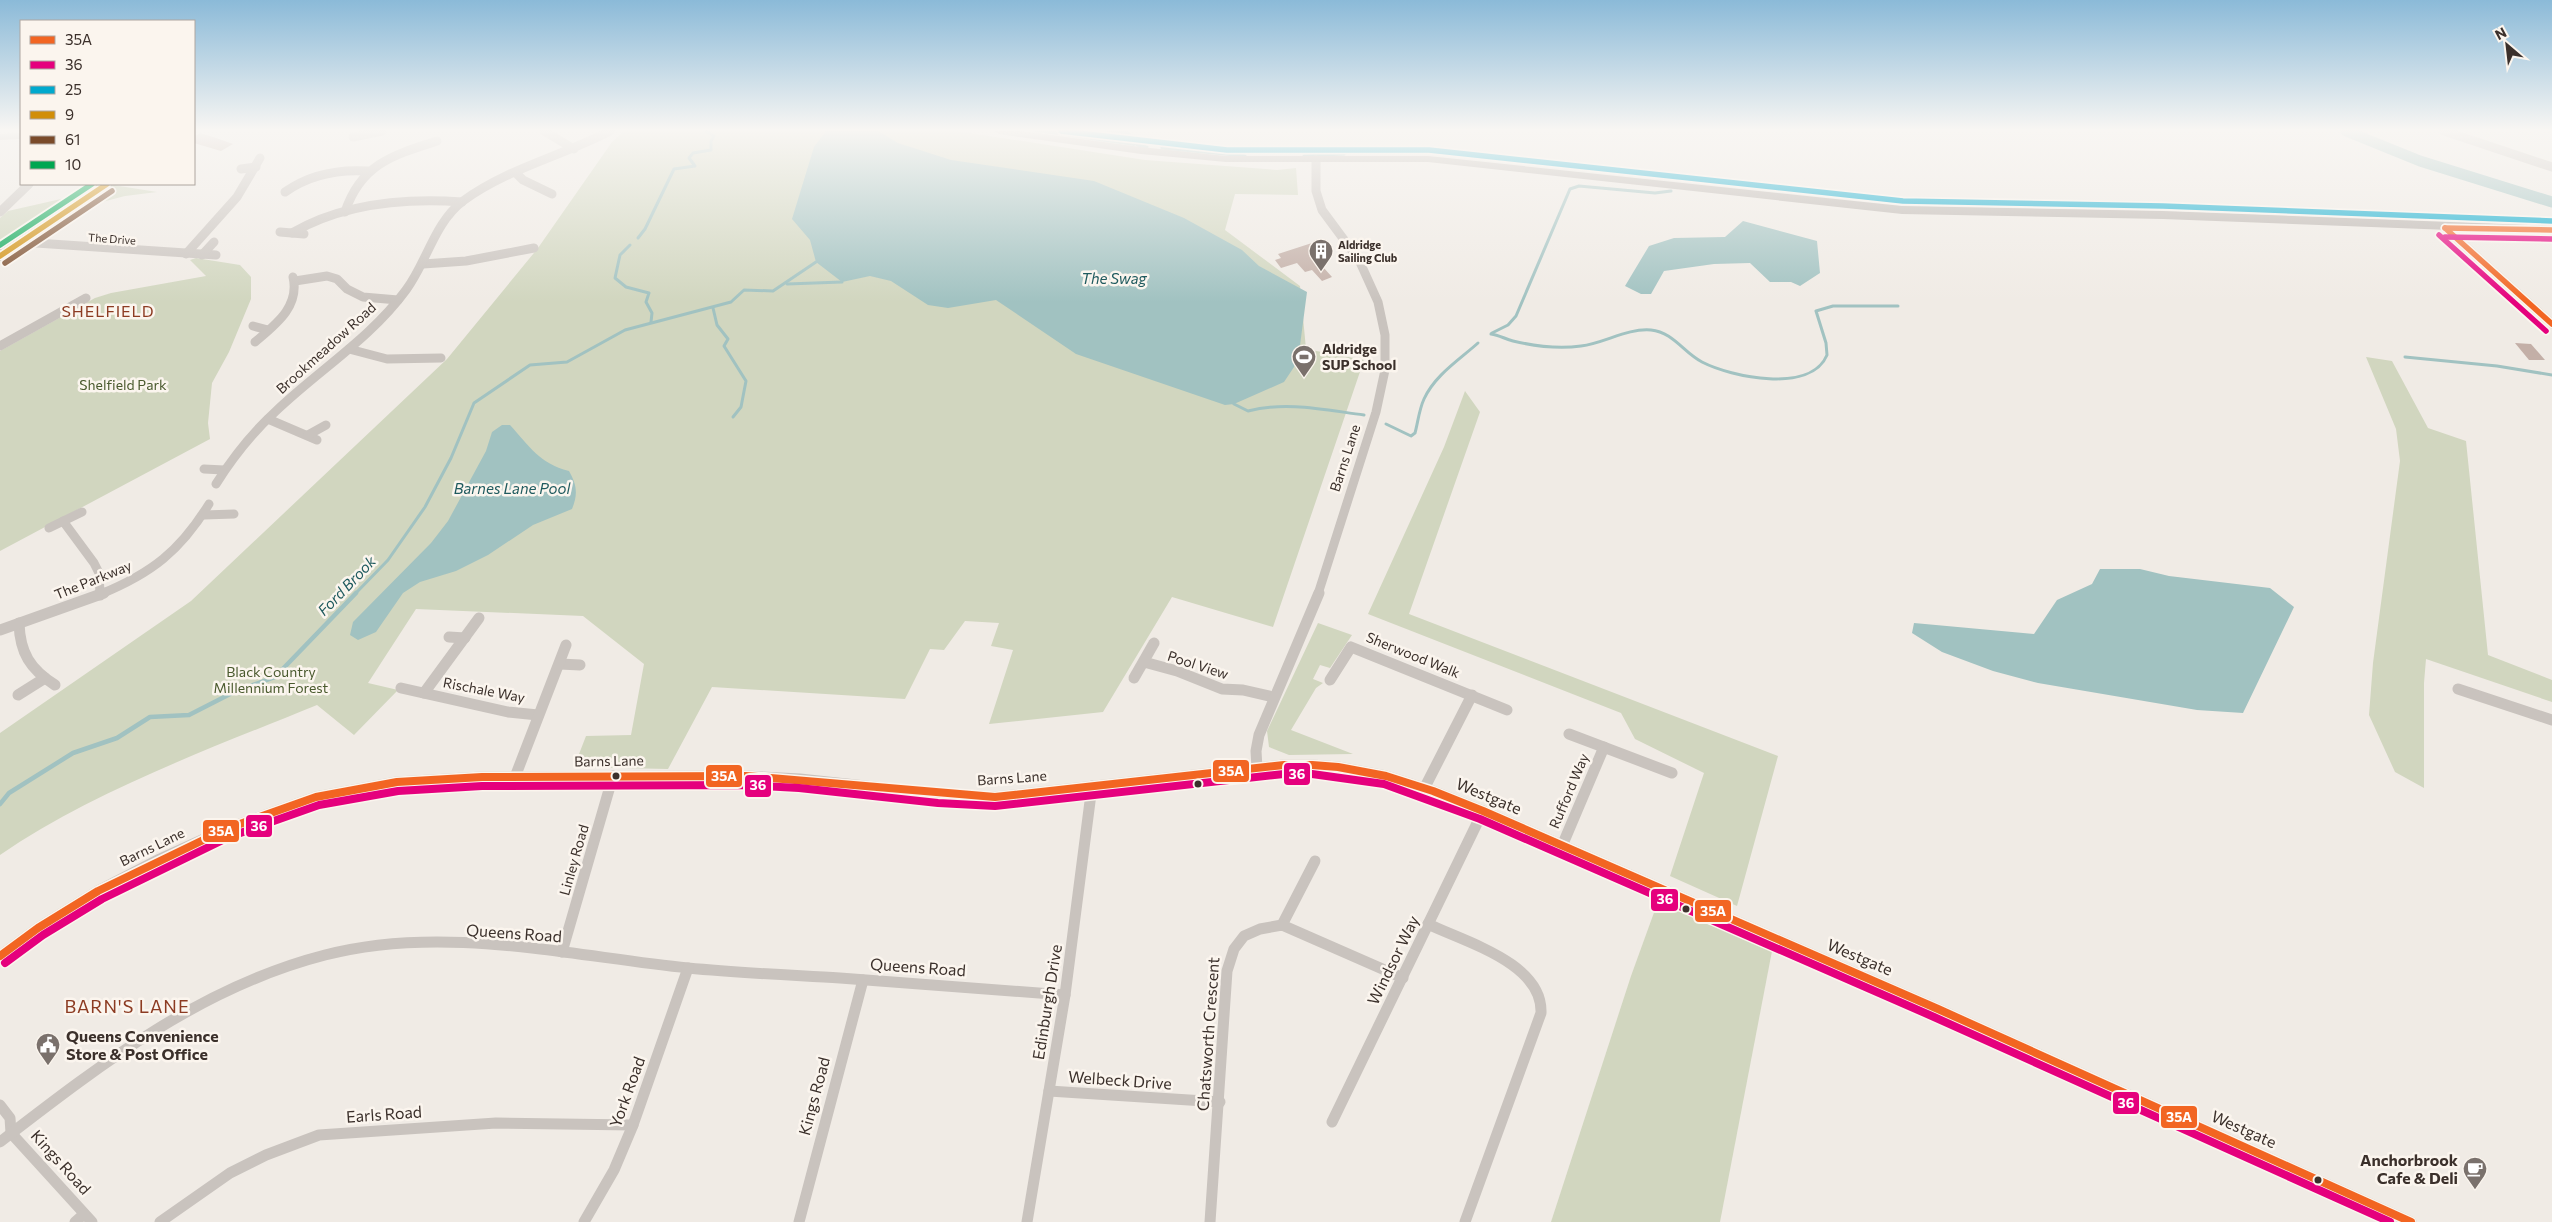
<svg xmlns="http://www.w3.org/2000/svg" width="2552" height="1222" viewBox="0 0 2552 1222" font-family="Commissioner,sans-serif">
<rect width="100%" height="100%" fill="#f0ebe5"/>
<g fill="#d1d6bf">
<path d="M624 131H957L1145 160 1277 170 1296 168 1298 195 1235 194 1225 230 1300 286 1306 349 1364 360 1273 627 1172 597 1103 712 989 724 1013 650 991 646 999 623 965 621 944 650 930 649 905 699 712 687 668 769 574 767 586 736 631 735 644 664 583 616 416 609 368 683 398 690 354 735 317 705C212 748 93 791 0 855V733L191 601 447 359 538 248 612 142Z"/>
<polygon points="113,185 157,192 125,196 79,208"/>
<polygon points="83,194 0,253 0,218 8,211"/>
<polygon points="196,258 240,265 251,277 251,299 229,352 212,383 208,423 210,439 0,551 0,351 95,298 111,293 206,276 190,260"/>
<polygon points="2366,357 2392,361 2428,428 2466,441 2488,655 2552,680 2552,702 2426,659 2424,683 2424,788 2395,772 2369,715 2373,663 2400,461 2396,429"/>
<polygon points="1465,391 1480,412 1409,614 1778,756 1737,906 1670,876 1704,773 1635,739 1621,713 1368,614 1444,447"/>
<polygon points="1318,623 1352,635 1330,668 1320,665 1313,679 1323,683 1316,688 1291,730 1353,754 1289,755 1269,747 1267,731"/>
<polygon points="1660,896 1772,951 1720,1222 1551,1222 1631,976"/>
</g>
<g fill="#a1c2c1">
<polygon points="826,131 878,131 898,143 951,160 1094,181 1184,218 1242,250 1259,266 1307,292 1299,353 1294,367 1284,382 1234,404 1225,405 1076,354 996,300 948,308 928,305 891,281 870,276 842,282 816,262 810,240 792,219 814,147"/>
<polygon points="1030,131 1128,131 1141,143 1134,146"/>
<polygon points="1743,221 1817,241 1820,273 1800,286 1791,282 1770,282 1750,263 1714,264 1664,271 1651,294 1641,294 1625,286 1649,246 1674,238 1725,237"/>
<path d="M502 425H510C530 447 539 463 569 471 577 485 578 494 572 509L533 525 488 555 456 571 420 582 403 593 376 632 358 640 350 635 353 622 431 543 448 521 486 451 492 432Z"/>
<polygon points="2100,569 2140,569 2169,576 2270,588 2294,607 2243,713 2197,710 2038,683 1993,671 1942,652 1912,633 1914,623 2034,634 2057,600 2092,584"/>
</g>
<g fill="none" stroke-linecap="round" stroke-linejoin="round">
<g stroke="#a1c2c1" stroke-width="3">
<polyline points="1137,145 1147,147"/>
<polyline points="1162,148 1245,156"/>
<polyline points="1304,156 1344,154"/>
<polyline points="638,238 645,229 674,169 695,166 689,158 693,153 711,150 711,141 714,136 706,131"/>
<polyline points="630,245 620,255 615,278 626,287 649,293 646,302 652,313 651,322"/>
<polyline points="787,284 842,282"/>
<polyline points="713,308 717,325 728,339 724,346 746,381 741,407 733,417"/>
<polyline points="1492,333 1508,325 1516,316 1570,189 1579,186 1655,193 1671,191"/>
<path d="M1491 334C1499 335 1505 339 1513 341 1534 346 1559 349 1581 346 1605 343 1627 328 1651 330 1673 332 1684 353 1702 362 1731 377 1811 394 1827 355L1826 343 1816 311 1833 306H1898"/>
<polyline points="2405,357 2497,366 2552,375"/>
<path d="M1234 404 1248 411C1286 401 1325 410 1364 415"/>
<path d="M1386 424 1411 436 1415 433C1418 422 1419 410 1424 399 1435 375 1459 360 1478 343"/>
<polyline points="355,594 388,560 425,507 451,458 474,403 530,365 567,362 625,330 731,302 744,290 773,291 816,262"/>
</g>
<polyline stroke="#a1c2c1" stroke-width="4.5" points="0,804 9,793 73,753 117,738 150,717 189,715 234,692 275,677 356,593"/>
<polyline stroke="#a1c2c1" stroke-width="11" points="2346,131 2420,161 2552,202"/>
</g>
<g fill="#c3afa7">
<polygon points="200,133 216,138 233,144 221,151 194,143 194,137"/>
<polygon points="1315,242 1324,254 1314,257 1332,277 1322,281 1312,270 1305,272 1297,263 1281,268 1275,260 1281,258 1278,254"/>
<polygon points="2515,343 2531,344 2545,360 2529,360"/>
</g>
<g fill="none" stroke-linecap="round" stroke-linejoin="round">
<g stroke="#c9c3be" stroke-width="9">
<polyline points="544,131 574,149"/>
<polyline points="2444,131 2552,167"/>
<polyline points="353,137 382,131"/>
<polyline points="1316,160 1316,191 1322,210 1359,260 1378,302 1385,335 1385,370 1376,412 1318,594"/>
<polyline points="241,169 256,167"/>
<polyline points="516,173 523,180 552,194"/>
<path d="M285 192C310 174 337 169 368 171"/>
<polyline points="0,212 29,184"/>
<path d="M345 212C361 164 393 155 437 141"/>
<polyline points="2445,228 2552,324"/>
<polyline points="280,232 304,234"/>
<path d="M292 233C342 204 405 198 462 202"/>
<polyline points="21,242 216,255"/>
<polyline points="186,254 237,197 260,158"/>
<polyline points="202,255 214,242"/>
<polyline points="423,264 466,261 534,248"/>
<polyline points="295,281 327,276 337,279 347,289 363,297 398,300"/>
<polyline points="253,326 268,330"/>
<path d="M255 342C275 325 300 307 293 277"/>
<polyline points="0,346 86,298"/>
<polyline points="349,349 387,359 441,358"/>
<polyline points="268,419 317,440"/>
<polyline points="308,435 326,425"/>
<polyline points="204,469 224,470"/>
<path d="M216 484C233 457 252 433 276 411 319 370 371 338 406 290 427 262 434 223 463 201 506 169 562 156 610 131"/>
<polyline points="204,515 234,514"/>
<polyline points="63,521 94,563 99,573 100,594"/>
<polyline points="49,528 82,512"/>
<path d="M101 594C152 573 180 551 209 504"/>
</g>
<g stroke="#c9c3be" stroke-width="11">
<polyline points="100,593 100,595"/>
<path d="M19 623C20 653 30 669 55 685"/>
<polyline points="0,630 104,593"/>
<polyline points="449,637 465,638"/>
<polyline points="1144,662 1177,671 1222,689 1243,690 1273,697"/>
<polyline points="560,664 580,665"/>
<polyline points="1134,678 1154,643"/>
<polyline points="1330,680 1351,647 1507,710"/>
<polyline points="401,688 508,712 538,715"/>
<polyline points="2458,689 2552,720"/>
<polyline points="424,693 479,618"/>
<polyline points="18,695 45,678"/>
<polyline points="1569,734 1672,773"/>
<polyline points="1257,768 1256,751 1259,735 1319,593"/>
<polyline points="515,777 566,645"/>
<polyline points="1425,787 1472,695"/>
<polyline points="1562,846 1604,747"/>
<path d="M1428 924C1465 942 1543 963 1541 1013L1465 1222"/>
<polyline points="1282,925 1315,861"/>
<polyline points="562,952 613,776"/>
<polyline points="0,956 38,928 98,891 160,859 226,829 316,797 397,782 482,777 746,776 800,779 939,794 995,797 1284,765 1312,765 1338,767 1386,776 1433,791 1483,811 1938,1009 2411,1222"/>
<polyline points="1049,1091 1220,1102"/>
<polyline points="0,1105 10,1118 11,1133 92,1222"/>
<polyline points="1332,1122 1483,811"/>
<path d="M0 1142C100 1065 200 987 325 955 443 924 570 956 688 968 739 973 790 975 840 978 915 983 990 989 1065 995"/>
<polyline points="75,1222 84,1214"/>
<polyline points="160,1222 230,1173 266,1155 319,1135 496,1123 633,1125"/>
<polyline points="584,1222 614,1170 633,1125 688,968"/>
<polyline points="799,1222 863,980"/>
<polyline points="1027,1222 1065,995 1092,786"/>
<polyline points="1210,1222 1227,971 1234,949 1244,936 1260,929 1282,925 1403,978"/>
</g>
<g fill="#bab3ae" fill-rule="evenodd">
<polygon points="994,131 1021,131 1141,147 1226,156 1428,156 1902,206 2163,211 2552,226 2552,234 2163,219 1902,214 1428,162 1226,162 1141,154 999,134"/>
<polygon points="21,133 21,139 0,140 0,134"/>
</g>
<polygon fill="#afaaa4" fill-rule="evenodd" points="98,184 114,184 5,259 0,261 0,249"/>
<defs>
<g id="bus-1-far1">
<polyline points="2445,228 2552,324"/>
<polyline points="2445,228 2552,230"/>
</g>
<polyline id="bus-1" points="0,956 38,928 98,891 226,829 316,797 397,782 482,777 746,776 995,797 1284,765 1312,765 1338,767 1386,776 1433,791 1483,811 1938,1009 2411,1222"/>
<g id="bus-2-far1">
<polyline points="2439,235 2546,331"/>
<polyline points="2445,237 2552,239"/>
</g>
<polyline id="bus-2" points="5,963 43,935 102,899 229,837 319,805 398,791 482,786 746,785 799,788 938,803 995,806 1284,774 1312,774 1384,784 1480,819 1934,1017 2390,1222"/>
<polyline id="bus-3" points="1061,131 1227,150 1429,150 1903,201 2163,206 2552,221"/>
<polyline id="bus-4" points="0,256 107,184"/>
<polyline id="bus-5" points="5,263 112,191"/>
<polyline id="bus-6" points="0,245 92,184"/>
</defs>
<use href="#bus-1-far1" stroke="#fbf5ee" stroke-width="9"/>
<use href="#bus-1" stroke="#fbf5ee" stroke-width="11"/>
<use href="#bus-2-far1" stroke="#fbf5ee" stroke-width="9"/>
<use href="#bus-2" stroke="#fbf5ee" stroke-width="11"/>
<use href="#bus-3" stroke="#fbf5ee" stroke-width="9"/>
<use href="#bus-4" stroke="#fbf5ee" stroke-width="9"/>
<use href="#bus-5" stroke="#fbf5ee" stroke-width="9"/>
<use href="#bus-6" stroke="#fbf5ee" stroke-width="9"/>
<use href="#bus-1-far1" stroke="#f26522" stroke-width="5.5"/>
<use href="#bus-1" stroke="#f26522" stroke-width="8"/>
<use href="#bus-2-far1" stroke="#e5007d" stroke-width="5.5"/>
<use href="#bus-2" stroke="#e5007d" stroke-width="8"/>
<use href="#bus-3" stroke="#00a9ce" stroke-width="5.5"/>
<use href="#bus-4" stroke="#d18e09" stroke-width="5.5"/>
<use href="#bus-5" stroke="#7a4b2a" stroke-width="5.5"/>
<use href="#bus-6" stroke="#00a651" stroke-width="5.5"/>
</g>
<linearGradient id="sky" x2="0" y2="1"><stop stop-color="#8bbad8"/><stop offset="0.43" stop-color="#f8f6f3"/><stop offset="1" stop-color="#f8f6f3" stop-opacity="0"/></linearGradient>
<rect width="2552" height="302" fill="url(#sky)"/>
<defs>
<symbol id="building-pin" viewBox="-11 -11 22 30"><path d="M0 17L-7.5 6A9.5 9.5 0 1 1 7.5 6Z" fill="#7a716c" stroke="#fbf5ee"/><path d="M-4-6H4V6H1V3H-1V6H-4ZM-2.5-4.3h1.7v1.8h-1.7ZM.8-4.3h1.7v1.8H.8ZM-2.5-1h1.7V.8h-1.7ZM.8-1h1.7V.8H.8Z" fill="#fff"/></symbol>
<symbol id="stadium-pin" viewBox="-11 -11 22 30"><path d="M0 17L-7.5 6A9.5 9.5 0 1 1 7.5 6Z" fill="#7a716c" stroke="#fbf5ee"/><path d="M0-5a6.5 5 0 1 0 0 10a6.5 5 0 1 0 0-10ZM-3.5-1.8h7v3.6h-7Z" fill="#fff"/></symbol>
<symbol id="civic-pin" viewBox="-11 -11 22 30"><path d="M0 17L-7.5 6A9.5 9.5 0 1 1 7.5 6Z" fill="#7a716c" stroke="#fbf5ee"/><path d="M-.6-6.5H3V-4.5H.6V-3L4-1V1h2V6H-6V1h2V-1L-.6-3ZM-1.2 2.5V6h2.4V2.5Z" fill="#fff"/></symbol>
<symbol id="cafe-pin" viewBox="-11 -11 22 30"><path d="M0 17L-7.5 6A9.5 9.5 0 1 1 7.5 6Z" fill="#7a716c" stroke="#fbf5ee"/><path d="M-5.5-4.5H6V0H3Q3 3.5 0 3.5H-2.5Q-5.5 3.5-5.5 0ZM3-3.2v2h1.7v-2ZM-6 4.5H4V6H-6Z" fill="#fff"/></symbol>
</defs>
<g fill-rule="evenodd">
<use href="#building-pin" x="1307" y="237" width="28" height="38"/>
<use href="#stadium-pin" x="1290" y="343" width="28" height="38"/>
<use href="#civic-pin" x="34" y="1031" width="28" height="38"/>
<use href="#cafe-pin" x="2461" y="1155" width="28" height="38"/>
</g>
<g fill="#3b302b" stroke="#fbf5ee" stroke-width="2">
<circle cx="616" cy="776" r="4.5"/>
<circle cx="1198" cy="784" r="4.5"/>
<circle cx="1686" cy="909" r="4.5"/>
<circle cx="2318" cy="1180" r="4.5"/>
</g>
<g text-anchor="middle" stroke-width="5" stroke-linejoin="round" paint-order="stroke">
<g font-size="11" fill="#3b302b" stroke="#fbf5ee">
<text transform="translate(112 239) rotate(4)" y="4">The Drive</text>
</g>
<g font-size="11" font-weight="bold" fill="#3b302b" stroke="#fbf5ee" text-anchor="start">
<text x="1338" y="249">Aldridge<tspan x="1338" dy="13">Sailing Club</tspan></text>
</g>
<g font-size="14" fill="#3b302b" stroke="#fbf5ee">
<text transform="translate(326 348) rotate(-42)" y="5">Brookmeadow Road</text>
<text transform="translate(1345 458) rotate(-72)" y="5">Barns Lane</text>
<text transform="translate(93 580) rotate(-22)" y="5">The Parkway</text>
<text transform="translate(1413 655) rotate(22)" y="5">Sherwood Walk</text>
<text transform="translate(1198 665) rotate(18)" y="5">Pool View</text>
<text transform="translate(484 690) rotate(11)" y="5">Rischale Way</text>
<text transform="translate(609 761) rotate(-1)" y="5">Barns Lane</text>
<text transform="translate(1012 778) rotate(-4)" y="5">Barns Lane</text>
<text transform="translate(1569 791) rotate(-67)" y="5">Rufford Way</text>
<text transform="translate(152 847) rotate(-26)" y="5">Barns Lane</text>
<text transform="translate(574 860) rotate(-74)" y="5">Linley Road</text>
</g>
<g font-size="14" font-weight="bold" fill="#3b302b" stroke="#fbf5ee" text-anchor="start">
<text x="1322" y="354">Aldridge<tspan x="1322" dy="16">SUP School</tspan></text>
</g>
<g font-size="14" fill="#4a5a2e" stroke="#fbf5ee">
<text x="123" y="390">Shelfield Park</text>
<text x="271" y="677">Black Country<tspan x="271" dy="16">Millennium Forest</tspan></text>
</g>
<g font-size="15" font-style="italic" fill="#1f5a5e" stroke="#fbf5ee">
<text x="1114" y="284">The Swag</text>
<text x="512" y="494">Barnes Lane Pool</text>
<text transform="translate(347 586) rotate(-46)" y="5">Ford Brook</text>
</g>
<g font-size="16" letter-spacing="1" fill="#8c3b22" stroke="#fbf5ee">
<text x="108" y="317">SHELFIELD</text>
</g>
<g font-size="16" fill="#3b302b" stroke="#fbf5ee">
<text transform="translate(1489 796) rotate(23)" y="6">Westgate</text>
<text transform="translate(514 933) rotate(4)" y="6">Queens Road</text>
<text transform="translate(1860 957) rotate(23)" y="6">Westgate</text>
<text transform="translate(1393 960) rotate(-64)" y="6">Windsor Way</text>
<text transform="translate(918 967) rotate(4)" y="6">Queens Road</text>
<text transform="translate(1047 1002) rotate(-81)" y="6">Edinburgh Drive</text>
<text transform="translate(1208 1034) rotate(-86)" y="6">Chatsworth Crescent</text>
<text transform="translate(1120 1080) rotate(4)" y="6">Welbeck Drive</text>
<text transform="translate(627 1092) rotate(-70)" y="6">York Road</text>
<text transform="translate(814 1096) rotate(-75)" y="6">Kings Road</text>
<text transform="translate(384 1114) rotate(-4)" y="6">Earls Road</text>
<text transform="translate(2244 1129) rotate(24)" y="6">Westgate</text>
<text transform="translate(61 1162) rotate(48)" y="6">Kings Road</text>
</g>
<g font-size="16" font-weight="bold" fill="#3b302b" stroke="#fbf5ee" text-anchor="start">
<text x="66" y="1042">Queens Convenience<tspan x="66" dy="18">Store &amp; Post Office</tspan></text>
<text x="2458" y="1166" text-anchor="end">Anchorbrook<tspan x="2458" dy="18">Cafe &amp; Deli</tspan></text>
</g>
<g font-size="18" letter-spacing="1" fill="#8c3b22" stroke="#fbf5ee">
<text x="127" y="1013">BARN'S LANE</text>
</g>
</g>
<g stroke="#fbf5ee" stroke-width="2">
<rect x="1212" y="759" width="38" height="24" rx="5" fill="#f26522"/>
<rect x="1283" y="762" width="28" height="24" rx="5" fill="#e5007d"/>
<rect x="705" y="764" width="38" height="24" rx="5" fill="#f26522"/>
<rect x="744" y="774" width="28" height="24" rx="5" fill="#e5007d"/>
<rect x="245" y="814" width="28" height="24" rx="5" fill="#e5007d"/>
<rect x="202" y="819" width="38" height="24" rx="5" fill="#f26522"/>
<rect x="1650" y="888" width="29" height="24" rx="5" fill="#e5007d"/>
<rect x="1694" y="899" width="38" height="24" rx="5" fill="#f26522"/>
<rect x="2112" y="1091" width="28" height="24" rx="5" fill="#e5007d"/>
<rect x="2160" y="1105" width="38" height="24" rx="5" fill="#f26522"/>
</g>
<g font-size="14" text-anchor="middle" font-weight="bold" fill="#fff">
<text x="1231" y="776">35A</text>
<text x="1297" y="779">36</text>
<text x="724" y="781">35A</text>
<text x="758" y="790">36</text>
<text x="259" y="831">36</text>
<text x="221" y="836">35A</text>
<text x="1665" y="904">36</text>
<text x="1713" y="916">35A</text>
<text x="2126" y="1108">36</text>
<text x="2179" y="1122">35A</text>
</g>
<rect x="20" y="20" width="175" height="165" fill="#fbf5ee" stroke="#aea6a0"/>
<rect x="30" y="36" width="25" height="8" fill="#f26522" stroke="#aea6a0"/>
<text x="65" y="45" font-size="15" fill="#3b302b">35A</text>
<rect x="30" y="61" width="25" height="8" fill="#e5007d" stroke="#aea6a0"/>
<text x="65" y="70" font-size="15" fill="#3b302b">36</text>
<rect x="30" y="86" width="25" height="8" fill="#00a9ce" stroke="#aea6a0"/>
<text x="65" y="95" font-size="15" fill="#3b302b">25</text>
<rect x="30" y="111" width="25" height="8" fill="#d18e09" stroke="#aea6a0"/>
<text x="65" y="120" font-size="15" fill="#3b302b">9</text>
<rect x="30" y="136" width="25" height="8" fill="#7a4b2a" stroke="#aea6a0"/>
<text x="65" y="145" font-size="15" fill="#3b302b">61</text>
<rect x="30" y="161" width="25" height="8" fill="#00a651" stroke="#aea6a0"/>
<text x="65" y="170" font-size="15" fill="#3b302b">10</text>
<g transform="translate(2507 45) rotate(332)" stroke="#fbf5ee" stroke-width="4" paint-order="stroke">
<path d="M0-4L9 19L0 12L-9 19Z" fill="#3b302b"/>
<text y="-8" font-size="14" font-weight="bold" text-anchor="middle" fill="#3b302b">N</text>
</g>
</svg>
